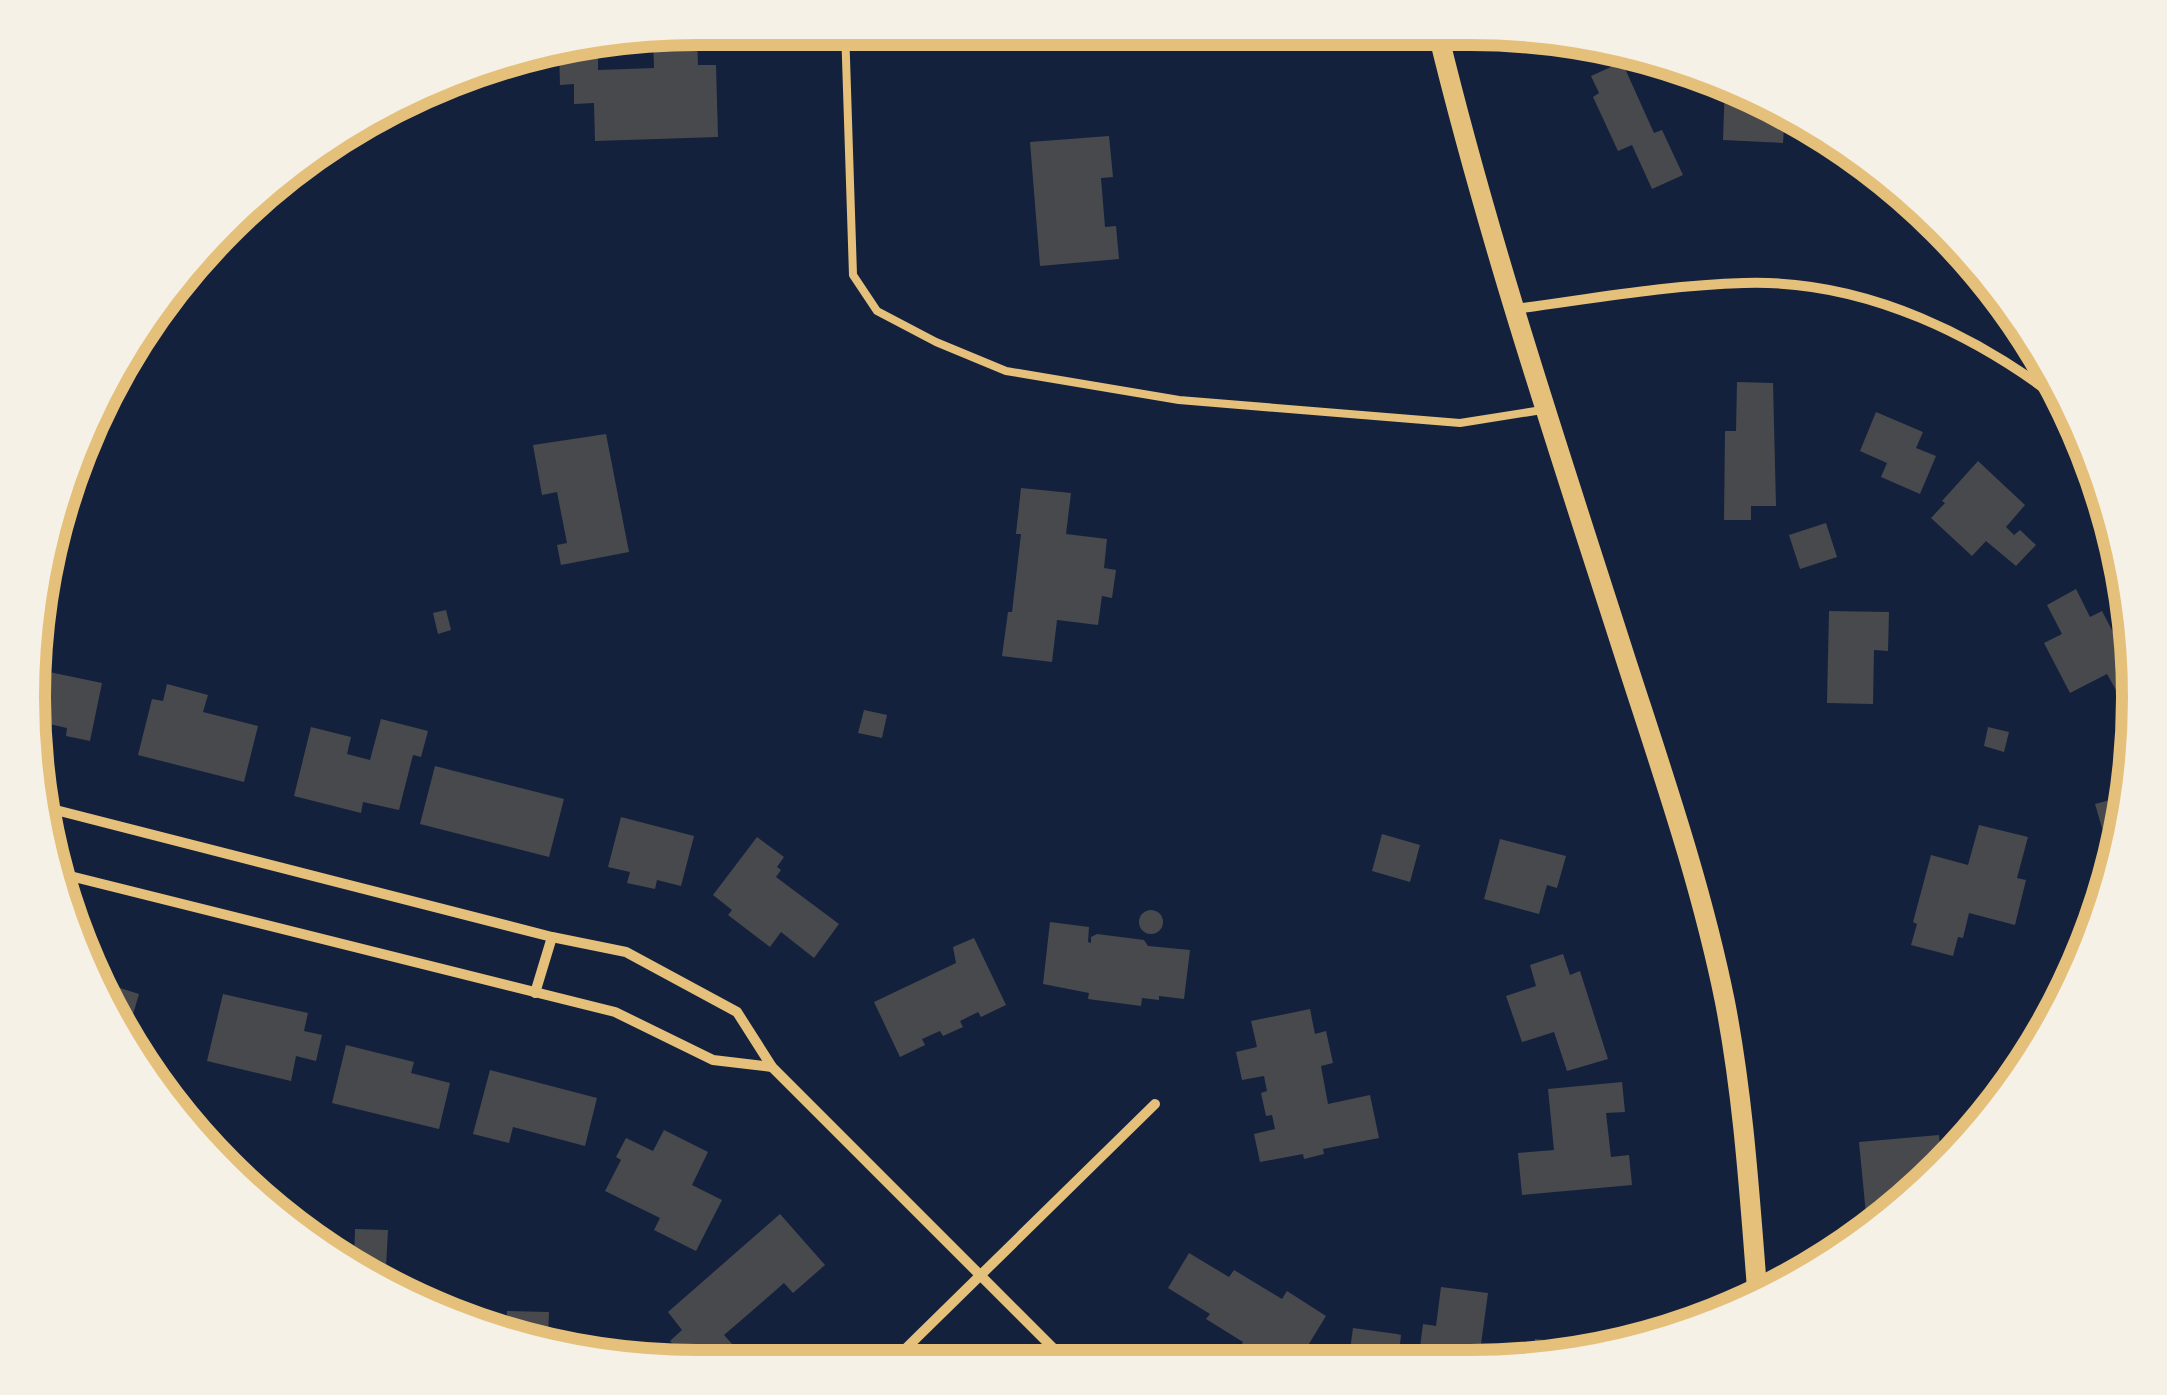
<svg xmlns="http://www.w3.org/2000/svg" width="2167" height="1395" viewBox="0 0 2167 1395" font-family="'Public Sans',sans-serif">
<rect width="100%" height="100%" fill="#14213d"/>
<g fill="#48494c">
<polygon points="697,37 698,65 716,65 718,137 595,141 594,103 574,104 574,84 560,85 559,50 598,44 598,70 654,68 653,38"/>
<polygon points="1622,62 1654,133 1662,130 1683,175 1652,189 1632,145 1618,151 1593,97 1599,93 1591,76"/>
<polygon points="1725,84 1765,96 1785,109 1783,143 1723,140"/>
<polygon points="1109,136 1113,177 1101,178 1105,227 1116,226 1119,259 1040,266 1030,142"/>
<polygon points="1737,382 1773,383 1776,506 1751,506 1751,520 1724,520 1725,431 1736,431"/>
<polygon points="1876,412 1923,432 1916,448 1936,456 1920,494 1881,477 1887,463 1860,451"/>
<polygon points="606,434 629,552 561,565 557,545 567,543 557,492 542,495 533,445"/>
<polygon points="1978,461 2025,505 2006,527 2014,535 2020,530 2036,545 2016,566 1986,541 1972,556 1931,518 1945,503 1942,501"/>
<polygon points="1021,488 1071,493 1066,534 1107,539 1104,568 1116,570 1112,598 1102,596 1098,625 1057,620 1052,662 1002,656 1008,612 1012,612 1021,534 1016,534"/>
<polygon points="1826,523 1837,557 1800,569 1789,535"/>
<polygon points="2076,589 2090,617 2102,611 2137,678 2137,691 2121,699 2107,674 2070,693 2044,643 2062,634 2047,605"/>
<polygon points="446,610 451,630 438,634 433,613"/>
<polygon points="1829,611 1889,612 1888,651 1874,650 1873,704 1827,703"/>
<polygon points="30,668 102,683 90,741 66,736 67,728 36,721"/>
<polygon points="167,684 208,695 203,712 258,726 244,782 138,755 152,699 163,701"/>
<polygon points="864,710 887,715 882,738 858,733"/>
<polygon points="381,719 428,731 421,757 413,755 399,810 363,802 361,813 294,796 311,727 351,737 347,754 370,760"/>
<polygon points="1988,727 2009,732 2004,752 1984,746"/>
<polygon points="2135,763 2134,784 2119,850 2117,843 2107,845 2095,804 2129,795 2121,767"/>
<polygon points="435,766 564,799 549,857 420,824"/>
<polygon points="621,817 694,836 681,886 657,880 655,889 627,883 630,872 608,867"/>
<polygon points="1979,825 2028,837 2017,878 2026,880 2015,925 1969,913 1963,938 1958,937 1953,956 1911,945 1917,924 1913,922 1931,855 1968,865"/>
<polygon points="1382,834 1420,845 1410,882 1372,871"/>
<polygon points="757,837 784,857 777,867 781,870 776,877 839,924 814,958 781,932 770,947 728,915 732,910 713,895"/>
<polygon points="1500,839 1566,856 1557,888 1547,885 1539,914 1484,899"/>
<circle cx="1151" cy="922" r="12"/>
<polygon points="1050,922 1089,927 1088,942 1091,943 1091,937 1097,934 1144,940 1148,946 1190,950 1184,999 1159,996 1159,1000 1142,998 1141,1006 1088,999 1089,993 1043,984"/>
<polygon points="974,938 1006,1005 981,1017 978,1012 960,1021 963,1027 943,1036 940,1031 922,1039 925,1045 900,1057 874,1002 956,963 953,947"/>
<polygon points="1563,954 1570,975 1580,971 1608,1059 1567,1071 1554,1032 1522,1042 1506,996 1536,986 1530,965"/>
<polygon points="101,982 139,994 126,1038"/>
<polygon points="223,994 308,1013 304,1031 322,1035 316,1061 296,1056 291,1081 207,1061"/>
<polygon points="1310,1009 1315,1034 1326,1031 1333,1063 1321,1066 1328,1104 1370,1095 1379,1138 1323,1149 1324,1154 1304,1159 1303,1154 1260,1162 1254,1134 1275,1129 1272,1115 1266,1116 1261,1093 1267,1091 1264,1076 1242,1080 1236,1052 1257,1047 1251,1021"/>
<polygon points="346,1045 414,1062 411,1073 450,1083 439,1129 332,1103"/>
<polygon points="490,1070 597,1098 585,1146 513,1127 509,1143 473,1134"/>
<polygon points="1622,1082 1625,1112 1606,1113 1611,1157 1629,1155 1632,1185 1522,1195 1518,1153 1554,1150 1548,1089"/>
<polygon points="664,1130 708,1152 692,1185 722,1200 696,1251 654,1230 660,1218 605,1191 621,1160 616,1157 626,1138 653,1151"/>
<polygon points="1939,1135 1942,1168 1868,1235 1859,1142"/>
<polygon points="780,1214 825,1265 793,1293 784,1283 745,1317 724,1335 733,1345 713,1362 688,1362 670,1341 682,1330 668,1312"/>
<polygon points="355,1229 388,1230 386,1267 360,1266 354,1263"/>
<polygon points="1189,1253 1229,1277 1234,1270 1282,1299 1287,1291 1326,1316 1296,1365 1267,1365 1240,1348 1243,1342 1206,1319 1210,1314 1168,1288"/>
<polygon points="1441,1287 1488,1293 1478,1366 1348,1365 1353,1328 1397,1334 1401,1335 1400,1344 1420,1347 1423,1324 1436,1326"/>
<polygon points="428,1308 483,1309 482,1327 441,1316"/>
<polygon points="507,1311 549,1312 548,1336 558,1336 558,1348 506,1334"/>
<polygon points="1535,1339 1622,1347 1622,1348 1533,1363"/>
</g>
<g fill="none" stroke-linecap="round" stroke-linejoin="round">
<polyline stroke="#e5c07b" stroke-width="8" points="845,28 853,275 877,311 936,342 1006,371 1179,400 1460,423 1542,410"/>
<g stroke="#e5c07b" stroke-width="10">
<path d="M1515 309C1591 299 1668 285 1744 283 1866 279 1982 337 2074 411"/>
<polyline points="44,807 552,937 626,952 737,1012 772,1067 1069,1364"/>
<polyline points="50,871 615,1012 713,1060 772,1067"/>
<polyline points="535,993 552,937"/>
<polyline points="891,1363 1155,1104"/>
</g>
<path stroke="#e5c07b" stroke-width="20" d="M1438 33C1489 243 1558 448 1624 654 1661 769 1701 883 1725 1002 1744 1100 1750 1202 1758 1301"/>
</g>
<path d="M0 0H2167V1395H0ZM697 45H1470A652 652 0 0 1 2122 697V698A652 652 0 0 1 1470 1350H697A652 652 0 0 1 45 698V697A652 652 0 0 1 697 45Z" fill="#f6f1e7" fill-rule="evenodd"/>
<path fill="none" stroke="#e5c07b" stroke-width="12" d="M697 45H1470A652 652 0 0 1 2122 697V698A652 652 0 0 1 1470 1350H697A652 652 0 0 1 45 698V697A652 652 0 0 1 697 45Z"/>
</svg>
